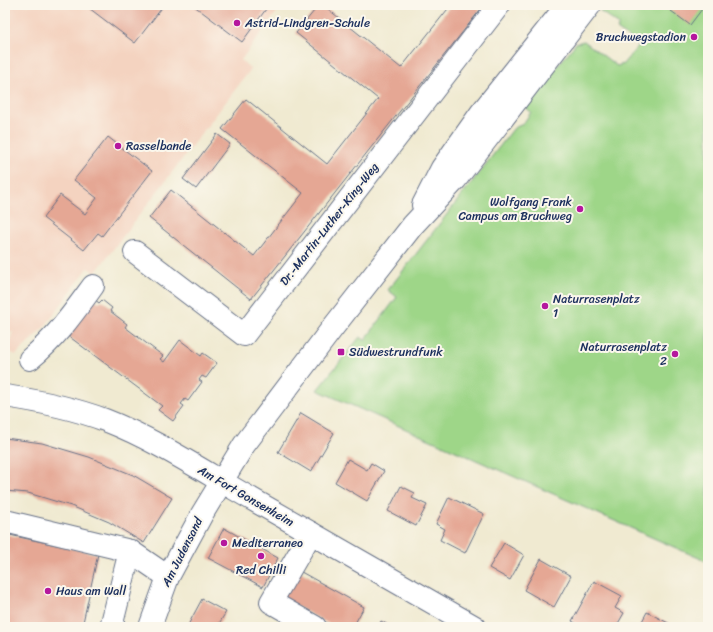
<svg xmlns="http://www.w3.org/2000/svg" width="713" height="632" viewBox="0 0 713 632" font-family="Sriracha,sans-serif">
<rect width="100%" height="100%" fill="#fbf7ec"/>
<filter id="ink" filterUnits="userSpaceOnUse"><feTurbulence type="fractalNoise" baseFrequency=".025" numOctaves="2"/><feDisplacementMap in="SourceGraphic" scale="8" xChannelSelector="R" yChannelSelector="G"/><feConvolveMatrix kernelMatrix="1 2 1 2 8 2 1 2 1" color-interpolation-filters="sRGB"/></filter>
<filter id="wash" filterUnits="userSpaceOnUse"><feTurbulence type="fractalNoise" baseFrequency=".012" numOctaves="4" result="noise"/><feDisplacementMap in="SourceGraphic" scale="16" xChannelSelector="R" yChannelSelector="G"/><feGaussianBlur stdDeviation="0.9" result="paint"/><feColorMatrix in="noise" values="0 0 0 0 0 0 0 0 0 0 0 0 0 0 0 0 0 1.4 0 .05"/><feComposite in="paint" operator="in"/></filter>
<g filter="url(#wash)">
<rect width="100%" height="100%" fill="#f0ead1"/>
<polygon fill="#f4d3c0" points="5,5 282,5 241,60 251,69 95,273 88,268 45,326 16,355 6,350 13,332 5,332"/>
<polygon fill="#9ed688" stroke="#5c8273" points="605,5 708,5 708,562 317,390 360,337 365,340 397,297 388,290 514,128 523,124 531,112 525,107 576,43 584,41 617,66 623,64 639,45 617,29 619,25 600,11"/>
<g id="blocks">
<g fill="#e5a794">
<polygon points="85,5 164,5 135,43"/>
<polygon points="193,5 269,5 242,42"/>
<polygon points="319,5 323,5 401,68 451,5 484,5 251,299 149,218 171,190 254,256 303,193 222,129 246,99 327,164 378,99 296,33"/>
<polygon points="663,5 705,5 690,25"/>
<polygon points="217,134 230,144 196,189 183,179"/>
<polygon points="108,137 152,171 102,236 98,233 84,250 43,218 60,195 85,214 97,198 74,180"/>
<polygon points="94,299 99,303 102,300 112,308 110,311 127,324 125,327 163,356 160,359 164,362 180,340 201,356 203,353 217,363 206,378 202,376 199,380 202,382 188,401 185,399 181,404 184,406 173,421 158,410 162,406 67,335"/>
<polygon points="301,413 334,433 311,472 278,452"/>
<polygon points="5,438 42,443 89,457 133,475 172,498 144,543 109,522 71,506 28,493 5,491"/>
<polygon points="348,459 367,470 371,463 384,471 367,501 335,482"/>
<polygon points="401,486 415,493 412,498 427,505 416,526 388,511"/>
<polygon points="449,497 484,514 465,553 440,540 445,529 436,524"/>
<polygon points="224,528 278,558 263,587 208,558"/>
<polygon points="5,534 98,554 82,627 5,627"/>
<polygon points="504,543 524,555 510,580 489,568"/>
<polygon points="541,559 571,576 554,607 524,590"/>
<polygon points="294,568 364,607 353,627 334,627 278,596"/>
<polygon points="594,581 622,596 615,608 624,613 616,627 582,627 572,621"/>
<polygon points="202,599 226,612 217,627 187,627"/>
<polygon points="647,612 676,627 639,627"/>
<polygon points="381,621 392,627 378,627"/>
</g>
</g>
</g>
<g filter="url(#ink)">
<use href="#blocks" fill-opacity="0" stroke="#667086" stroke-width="1"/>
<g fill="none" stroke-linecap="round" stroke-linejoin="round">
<defs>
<g id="minor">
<polyline points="423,205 442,168 481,113 567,5"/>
<polyline points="135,252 244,335 499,5"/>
<path d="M30 359C56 338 74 312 93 286"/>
<path d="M5 396C39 401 73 408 105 420 159 441 207 474 257 502 330 544 402 585 475 627"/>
<polyline points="5,521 130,551 168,577"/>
<polyline points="311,533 271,602 315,627"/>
<polyline points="111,627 130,551"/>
<polyline points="150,627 168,577 202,514 244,445 331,330 413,225 456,179 590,5"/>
</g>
</defs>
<use href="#minor" stroke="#667086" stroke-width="24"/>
<use href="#minor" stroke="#fff" stroke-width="22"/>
</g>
</g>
<g fill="#b5179e" stroke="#fbf7ec" stroke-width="1.5">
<circle cx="237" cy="23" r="4"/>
<circle cx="694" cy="37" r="4"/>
<circle cx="118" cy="146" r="4"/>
<circle cx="580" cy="209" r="4"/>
<circle cx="545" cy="306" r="4"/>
<rect x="337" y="348" width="8" height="8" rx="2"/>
<circle cx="675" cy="354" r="4"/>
<circle cx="224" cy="543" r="4"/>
<circle cx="261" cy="556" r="4"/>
<circle cx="48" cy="591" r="4"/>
</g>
<g text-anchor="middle" stroke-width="4" stroke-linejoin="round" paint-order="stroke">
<g font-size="12" fill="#1b2f5e" stroke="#fbf7ec" text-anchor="start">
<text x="245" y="27">Astrid-Lindgren-Schule</text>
<text x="686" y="41" text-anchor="end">Bruchwegstadion</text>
<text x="126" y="150">Rasselbande</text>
<text x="572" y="206" text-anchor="end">Wolfgang Frank<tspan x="572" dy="14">Campus am Bruchweg</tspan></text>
<text x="553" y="303">Naturrasenplatz<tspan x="553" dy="14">1</tspan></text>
<text x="667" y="351" text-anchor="end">Naturrasenplatz<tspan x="667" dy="14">2</tspan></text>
<text x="349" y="356">Südwestrundfunk</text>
<text x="232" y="547">Mediterraneo</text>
<text x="261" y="574" text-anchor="middle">Red Chilli</text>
<text x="56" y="595">Haus am Wall</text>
</g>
<g font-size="12" fill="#1b2f5e" stroke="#fbf7ec">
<text transform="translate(329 224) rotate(-52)" y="4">Dr.-Martin-Luther-King-Weg</text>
<text transform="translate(246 496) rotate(30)" y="4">Am Fort Gonsenheim</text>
<text transform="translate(182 552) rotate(-63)" y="4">Am Judensand</text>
</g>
</g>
<rect width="713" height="632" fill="none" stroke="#fbf7ec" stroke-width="20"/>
</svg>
